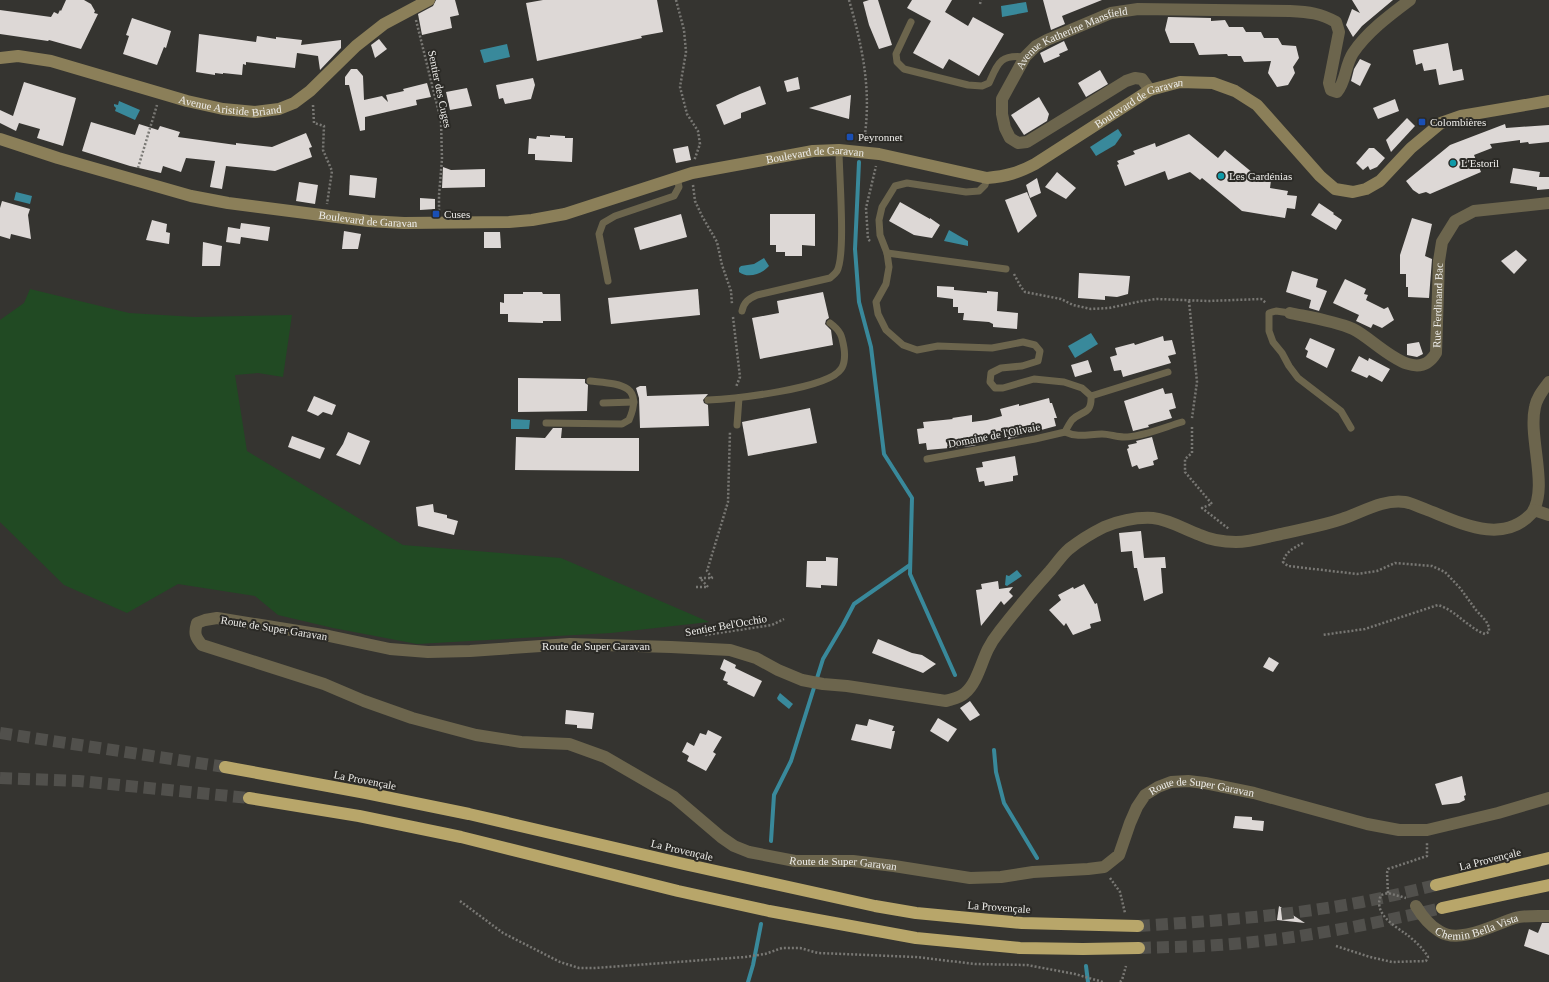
<svg xmlns="http://www.w3.org/2000/svg" width="1549" height="982" viewBox="0 0 1549 982" font-family="'Times New Roman',serif">
<rect width="100%" height="100%" fill="#353430"/>
<polygon fill="#214a23" points="30,289 129,313 195,317 292,315 283,377 258,373 235,375 247,451 403,545 561,558 709,622 611,633 417,644 333,628 278,615 255,596 178,584 127,613 64,585 0,522 0,320 24,303"/>
<g fill="#39899b">
<polygon points="1026,2 1028,12 1002,17 1001,6"/>
<polygon points="507,44 510,57 484,63 480,50"/>
<polygon points="119,101 140,110 135,120 115,111 116,108 114,106 114,104 118,105"/>
<polygon points="1118,129 1122,135 1115,145 1096,156 1090,147"/>
<polygon points="16,192 32,196 30,204 14,200"/>
<polygon points="949,230 968,241 968,246 944,241"/>
<path d="M764 258 769 266C762 274 748 279 739 272V268L741 266 754 264Z"/>
<polygon points="1091,333 1098,344 1075,358 1068,346"/>
<polygon points="511,419 530,420 529,429 511,429"/>
<polygon points="1017,570 1022,576 1007,586 1005,585 1006,575 1009,576"/>
<polygon points="780,693 793,704 789,709 778,700 777,698"/>
</g>
<g fill="none" stroke-linecap="round" stroke-linejoin="round">
<g stroke="#39899b" stroke-width="4">
<polyline points="859,162 855,249 859,302 871,347 884,454 912,498 910,574 955,675"/>
<polyline points="994,750 996,772 1004,803 1037,858"/>
<polyline points="771,841 774,795 791,761 823,659 843,625 854,604 910,565"/>
<polyline points="1086,966 1088,982"/>
<polyline points="748,982 753,965 761,924"/>
</g>
</g>
<g fill="#ddd8d6">
<polygon points="66,0 84,0 91,4 95,11 94,13 98,14 81,49 49,40 48,41 0,34 0,10 51,17 54,12 58,14 60,10 61,11"/>
<polygon points="436,0 455,0 459,15 450,17 452,28 422,35 418,14 433,6"/>
<polygon points="543,0 657,0 663,32 641,36 642,38 537,61 526,3"/>
<polygon points="869,0 878,0 892,45 879,49 869,25 863,2"/>
<polygon points="912,0 952,0 945,12 968,26 973,17 1004,34 979,76 949,59 943,69 913,53 931,21 907,8"/>
<polygon points="1043,0 1102,0 1062,16 1065,24 1051,30"/>
<polygon points="1352,0 1393,0 1362,26 1353,37 1346,25 1352,9 1360,13"/>
<polygon points="1168,17 1211,18 1211,21 1225,20 1229,27 1243,27 1246,32 1261,32 1264,38 1278,38 1282,45 1296,46 1299,58 1293,67 1295,73 1288,85 1277,87 1268,73 1271,61 1244,62 1241,56 1228,56 1227,54 1199,55 1194,43 1170,43 1165,30"/>
<polygon points="132,18 171,31 166,48 164,47 157,65 123,54 129,36 126,35"/>
<polygon points="199,34 256,42 257,36 276,39 276,37 302,40 301,45 341,40 341,48 320,70 318,56 297,53 295,68 246,62 246,65 243,64 242,75 223,73 223,74 215,73 215,75 196,72"/>
<polygon points="379,39 387,49 375,58 371,45"/>
<polygon points="1064,41 1068,50 1059,54 1060,56 1044,63 1040,53"/>
<polygon points="1448,43 1453,71 1462,69 1464,80 1439,85 1436,69 1424,71 1422,63 1416,65 1413,50"/>
<polygon points="1360,59 1371,64 1360,86 1351,81 1354,69"/>
<polygon points="351,69 357,69 363,76 364,100 382,96 388,102 386,95 404,91 403,89 427,83 431,97 416,100 417,105 365,117 365,130 360,131 349,85 345,85 345,77"/>
<polygon points="1100,70 1108,84 1086,97 1078,83"/>
<polygon points="798,77 800,89 787,92 784,81"/>
<polygon points="533,78 535,85 531,99 505,104 503,98 499,99 496,85"/>
<polygon points="24,82 76,98 63,146 37,138 40,129 19,123 16,131 0,123 0,110 13,116"/>
<polygon points="760,86 766,104 741,113 741,118 724,125 716,105 740,94"/>
<polygon points="467,88 472,106 450,110 446,92"/>
<polygon points="851,95 849,119 809,108"/>
<polygon points="1039,97 1049,114 1047,121 1024,135 1011,115"/>
<polygon points="1395,99 1399,111 1378,119 1373,108"/>
<polygon points="1407,118 1415,126 1391,152 1386,140"/>
<polygon points="91,122 135,135 139,124 158,130 160,126 180,132 178,137 236,145 236,143 272,147 306,133 312,147 309,148 312,157 275,171 226,166 222,189 210,187 215,161 186,158 181,172 163,166 161,173 130,166 82,151"/>
<polygon points="1505,124 1506,128 1549,125 1549,142 1529,144 1528,142 1520,143 1520,140 1490,144 1492,148 1474,155 1481,172 1430,194 1426,192 1419,194 1413,190 1406,181 1450,145"/>
<polygon points="1189,134 1218,158 1225,150 1259,178 1271,180 1270,188 1288,191 1287,195 1297,196 1295,209 1287,208 1285,218 1242,211 1202,178 1200,180 1190,172 1168,180 1165,171 1125,186 1117,165 1119,164 1117,161 1135,154 1133,151 1155,143 1156,147"/>
<polygon points="550,135 565,136 565,138 573,138 572,162 535,160 535,154 528,154 529,138 536,139 537,136 550,137"/>
<polygon points="688,146 691,160 676,163 673,149"/>
<polygon points="1369,148 1374,148 1385,158 1377,167 1370,170 1368,166 1363,170 1356,163"/>
<polygon points="443,167 451,170 485,169 485,187 442,188"/>
<polygon points="1513,168 1540,172 1539,177 1549,177 1549,189 1537,190 1537,187 1510,183"/>
<polygon points="1057,172 1076,188 1066,199 1045,187"/>
<polygon points="350,175 377,178 375,198 349,195"/>
<polygon points="1037,178 1041,193 1030,198 1026,185"/>
<polygon points="299,182 318,185 315,204 296,201"/>
<polygon points="1027,192 1037,216 1018,233 1005,200"/>
<polygon points="420,198 435,199 435,209 420,210"/>
<polygon points="2,201 30,209 28,215 31,239 11,234 10,239 0,236 0,208"/>
<polygon points="900,202 930,219 930,218 940,225 932,238 914,235 889,221"/>
<polygon points="1319,203 1334,213 1333,214 1342,220 1336,230 1311,215"/>
<polygon points="681,214 687,237 640,250 634,228"/>
<polygon points="770,214 815,214 815,246 802,245 802,256 785,256 785,252 776,252 776,245 770,245"/>
<polygon points="1412,218 1432,224 1425,256 1432,259 1429,298 1408,297 1408,287 1406,287 1406,274 1400,274 1400,255"/>
<polygon points="152,220 167,224 166,232 170,233 169,244 146,240"/>
<polygon points="241,223 270,227 268,241 241,237 240,244 226,242 228,227 240,229"/>
<polygon points="344,231 361,234 358,249 342,249"/>
<polygon points="484,232 500,232 501,248 484,248"/>
<polygon points="203,242 222,246 220,266 202,266"/>
<polygon points="1516,250 1527,260 1514,274 1501,261"/>
<polygon points="1292,271 1318,279 1316,287 1327,291 1319,311 1309,308 1311,300 1286,292"/>
<polygon points="1079,273 1130,276 1128,294 1117,297 1105,296 1105,300 1078,298"/>
<polygon points="1345,279 1366,289 1364,294 1368,295 1366,300 1384,309 1388,307 1394,320 1382,328 1373,324 1371,328 1356,321 1359,315 1333,303"/>
<polygon points="937,286 954,287 954,290 987,293 987,291 998,292 997,311 1018,313 1017,329 993,327 993,324 989,322 963,320 964,313 958,313 958,307 953,307 953,299 937,297"/>
<polygon points="698,289 700,315 611,324 608,298"/>
<polygon points="523,292 542,292 543,294 560,294 561,321 543,321 543,323 508,322 508,314 500,314 500,302 504,303 504,294 523,294"/>
<polygon points="823,292 829,318 826,320 825,324 831,330 833,345 760,359 752,318 779,313 777,301"/>
<polygon points="1163,336 1164,341 1172,340 1176,354 1168,356 1171,363 1123,377 1121,370 1114,371 1110,357 1117,355 1115,348 1134,343 1135,345"/>
<polygon points="1310,338 1335,349 1327,368 1306,357 1308,351 1305,349"/>
<polygon points="1419,342 1423,354 1417,357 1407,355 1407,344"/>
<polygon points="1359,356 1368,361 1369,358 1390,369 1382,382 1369,375 1367,378 1351,371"/>
<polygon points="1088,360 1092,372 1075,377 1071,365"/>
<polygon points="518,378 585,379 585,383 588,385 587,411 518,412"/>
<polygon points="640,386 646,386 647,396 708,394 703,400 704,403 708,405 709,426 640,428 639,398 636,388"/>
<polygon points="1163,388 1165,394 1172,393 1176,408 1169,410 1172,418 1148,425 1149,427 1133,431 1124,401"/>
<polygon points="314,396 336,405 332,415 323,412 318,416 307,411"/>
<polygon points="1049,398 1050,403 1052,403 1057,418 1054,418 1056,426 1008,439 1006,431 990,435 974,437 976,445 972,446 927,450 926,443 919,444 917,429 924,428 923,422 953,419 952,418 972,415 972,422 987,420 1002,416 1000,409 1019,404 1019,406"/>
<polygon points="810,408 817,443 748,456 742,422"/>
<polygon points="553,428 562,428 561,438 639,438 639,471 515,470 516,437 545,438"/>
<polygon points="348,432 370,441 360,465 336,455 343,444"/>
<polygon points="292,436 325,448 320,459 288,447"/>
<polygon points="1152,437 1158,459 1153,461 1154,465 1139,469 1137,465 1132,467 1127,449 1129,448 1128,445 1137,443 1136,441"/>
<polygon points="1015,456 1018,475 1013,476 1013,481 985,486 984,481 979,482 976,468 983,467 982,462"/>
<polygon points="433,504 434,512 447,515 447,518 458,521 454,535 418,526 416,507"/>
<polygon points="1141,531 1144,558 1165,557 1166,568 1161,568 1163,593 1144,601 1137,568 1134,568 1132,551 1121,552 1119,533"/>
<polygon points="826,557 838,558 837,586 821,585 821,588 806,587 807,561 826,561"/>
<polygon points="998,581 999,589 1013,587 1009,592 1013,596 1004,605 1001,601 981,626 976,590 982,589 981,584"/>
<polygon points="1084,584 1095,604 1097,603 1101,621 1090,624 1091,628 1073,635 1066,623 1064,626 1049,610 1061,600 1058,595 1073,587 1074,589"/>
<polygon points="878,639 912,653 922,655 936,664 923,673 872,653"/>
<polygon points="1269,657 1279,663 1273,672 1263,667"/>
<polygon points="724,659 736,665 735,668 762,681 754,697 727,684 728,682 723,680 726,672 720,669"/>
<polygon points="970,701 980,715 970,721 960,708"/>
<polygon points="566,710 594,713 592,729 577,728 577,725 565,724"/>
<polygon points="938,718 957,729 948,742 930,731"/>
<polygon points="869,719 894,726 892,731 895,731 891,749 851,740 856,724 867,726"/>
<polygon points="708,730 722,737 713,752 716,754 706,771 687,761 689,756 682,752 687,742 694,746 700,733 706,735"/>
<polygon points="1462,776 1466,795 1464,796 1465,800 1459,803 1442,805 1435,784"/>
<polygon points="1235,816 1252,817 1252,820 1264,821 1263,831 1233,828"/>
<polygon points="1279,906 1305,923 1277,920"/>
<polygon points="1542,923 1549,923 1549,955 1524,946 1529,929 1538,933"/>
</g>
<g fill="none" stroke-linecap="round" stroke-linejoin="round">
<g stroke="#51504c" stroke-width="12" stroke-dasharray="12 6" stroke-linecap="butt">
<polyline points="0,733 225,767"/>
<polyline points="0,778 79,781 249,798"/>
<path d="M1138 926C1213 921 1288 916 1362 902 1387 897 1412 891 1436 885"/>
<path d="M1139 948C1165 947 1191 947 1218 945 1293 940 1368 925 1442 908"/>
</g>
<g stroke="#797874" stroke-width="2.5" stroke-dasharray="2 2" stroke-linecap="butt">
<polyline points="676,0 684,30 686,52 680,87 687,114 698,131 700,144 694,161"/>
<path d="M849 0C862 45 871 87 865 134L876 140"/>
<polyline points="980,4 981,0"/>
<polyline points="416,20 441,121 442,159 439,195 439,211"/>
<polyline points="313,105 314,123 324,126 323,150 332,171 327,204"/>
<polyline points="138,168 157,105"/>
<polyline points="693,185 695,201 702,216 717,242 722,265 731,291 732,304"/>
<polyline points="870,241 868,239 866,208 876,166"/>
<polyline points="1014,274 1021,287 1025,292 1061,299 1073,305 1091,309 1109,308 1142,301 1157,299 1208,301 1261,299 1266,303"/>
<polyline points="1189,301 1197,382 1192,418"/>
<polyline points="733,317 740,377 736,387"/>
<polyline points="1192,427 1192,453 1185,459 1185,472 1212,504 1202,508 1229,529"/>
<path d="M1303 543C1294 548 1286 551 1283 562L1288 566 1357 574 1377 571 1395 563 1432 566 1445 572 1460 588 1476 610 1486 621 1489 627V632L1485 634C1468 628 1457 611 1438 605L1365 629 1322 635"/>
<polyline points="696,587 708,587 700,578 712,578 707,571 728,502 730,431"/>
<polyline points="705,635 772,625 784,619"/>
<polyline points="1110,878 1120,892 1125,913"/>
<polyline points="1388,893 1387,873 1388,869 1427,856 1427,842"/>
<polyline points="460,901 503,933 560,962 579,968 595,968 745,957 765,954 782,948 800,948 818,953 916,957 975,964 1027,965 1075,974 1103,982"/>
<path d="M1336 946 1370 957 1392 962 1426 961 1428 957C1423 948 1414 940 1406 934 1393 925 1373 913 1381 895L1388 893 1406 898"/>
<polyline points="1120,982 1122,980 1126,966"/>
</g>
<g stroke="#6c654d" stroke-width="7">
<path d="M911 22 896 54 897 62 904 69 968 85 982 86 989 83C998 63 1000 54 1025 57"/>
<polyline points="887,253 1006,269"/>
<polyline points="608,281 599,234 603,223 615,216 674,196 679,187 677,177"/>
<path d="M742 311C744 302 748 299 757 295L830 278C832 276 835 274 837 271 846 255 839 173 839 150"/>
<polyline points="1290,313 1276,311 1269,313 1269,331 1273,342 1282,353 1289,366 1298,378 1341,411 1351,428"/>
<polyline points="1091,396 1168,372"/>
<path d="M708 400C733 399 828 389 841 369 845 364 845 354 844 348 842 336 841 331 830 323"/>
<polyline points="603,403 634,402"/>
<path d="M546 423 622 424 629 420C645 383 617 384 590 381"/>
<polyline points="737,425 739,398"/>
<path d="M1065 432C1078 438 1089 434 1102 434 1109 434 1117 437 1124 437 1142 437 1165 427 1182 422"/>
<path d="M927 459 1035 439 1065 432C1067 428 1069 424 1072 420 1082 410 1092 415 1091 396L1082 388 1064 382 1034 379 1003 388H995L990 382 991 373 1001 368 1022 366 1038 361 1040 351 1035 345 1023 342 992 348 938 346 917 350 903 345 886 330 878 314 876 302 886 284 889 267 887 253 880 235 879 220 882 207 895 186 907 183 966 192 979 191 985 185 987 178"/>
</g>
<g stroke="#6c654d" stroke-width="12">
<path id="s1" d="M1150 90 1142 79 1135 78 1126 81 1027 142 1018 143 1010 138 1005 128 1002 114V99L1025 57 1036 46 1047 40 1111 13 1138 9 1290 11C1309 12 1320 13 1336 22L1339 32 1329 83 1331 90 1337 92C1346 82 1345 65 1353 53 1367 32 1390 15 1410 0"/>
<path id="s2" d="M1290 313C1309 317 1335 321 1353 329 1375 339 1415 388 1436 353L1439 261 1442 242 1455 221 1474 211 1549 203"/>
<path id="s3" d="M1549 382C1543 390 1537 397 1535 407 1528 438 1549 487 1532 513 1502 546 1459 522 1425 509 1418 507 1412 503 1405 502 1382 499 1363 512 1342 519 1322 526 1301 529 1281 534 1266 537 1251 542 1236 542 1224 542 1211 540 1200 535 1184 529 1170 520 1153 518 1136 517 1119 521 1104 527 1092 533 1079 541 1069 549 1062 555 1056 564 1050 571 1032 591 1015 611 999 632 995 637 991 643 988 649 981 663 977 683 965 693 960 698 952 699 946 701L847 686 823 684 802 680 778 670 756 658 730 650 671 647 570 644 470 651 428 652 390 649 329 636 217 618 205 620 197 623C194 633 195 637 202 645L324 684 364 701 412 718 476 735 521 742 569 744 605 757 674 797 721 837 734 846 749 852 795 861H853L894 866 970 878 1001 877 1033 872 1088 869 1104 867 1119 855 1130 823 1137 807 1145 795 1158 787 1171 782 1188 781 1205 783 1254 793 1367 824 1399 830H1427L1498 813 1549 798"/>
<polyline points="1534,510 1549,515"/>
<path id="s4" d="M1416 906C1422 916 1429 925 1439 931 1459 945 1495 924 1515 918 1526 915 1538 916 1549 916"/>
</g>
<g stroke="#8b7f59" stroke-width="12">
<path id="s5" d="M0 58 18 56 51 61 187 101 223 109 255 112 279 109 294 103 310 91 356 46 384 24 429 0"/>
<path id="s6" d="M0 139 58 158 191 196 228 203 368 221 404 223 509 222 532 220 565 214 692 173 813 151 839 150 879 154 987 178C1007 176 1018 173 1035 164L1150 90 1180 82 1213 83 1235 91 1257 105 1320 176 1335 189 1353 192 1366 189 1380 181 1411 148 1441 123 1461 116 1549 101"/>
</g>
<g stroke="#b8a66a" stroke-width="12">
<polyline points="225,767 366,793 469,814 684,864 875,906 916,913 1022,923 1138,926"/>
<polyline points="249,798 359,816 461,837 678,891 769,911 916,938 1020,948 1083,949 1139,948"/>
<polyline points="1436,885 1549,858"/>
<polyline points="1442,908 1549,885"/>
</g>
</g>
<g fill="#1a4fb4" stroke="#2b2a26" stroke-width="1.5">
<rect x="1418" y="118" width="8" height="8" rx="2"/>
<rect x="846" y="133" width="8" height="8" rx="2"/>
<rect x="432" y="210" width="8" height="8" rx="2"/>
</g>
<g fill="#0f9aa8" stroke="#2b2a26" stroke-width="1.5">
<circle cx="1453" cy="163" r="4"/>
<circle cx="1221" cy="176" r="4"/>
</g>
<g text-anchor="middle" stroke-width="4" stroke-linejoin="round" paint-order="stroke">
<g font-size="11" fill="#eeedea" stroke="#2b2a26">
<text dy="4" stroke="none"><textPath href="#s1" startOffset="304">Avenue Katherine Mansfield</textPath></text>
<text transform="translate(440 89) rotate(78)" y="4">Sentier des Cuges</text>
<text dy="4" stroke="none"><textPath href="#s5" startOffset="237">Avenue Aristide Briand</textPath></text>
<text dy="4" stroke="none"><textPath href="#s6" startOffset="1181">Boulevard de Garavan</textPath></text>
<text dy="4" stroke="none"><textPath href="#s6" startOffset="834">Boulevard de Garavan</textPath></text>
<text dy="4" stroke="none"><textPath href="#s6" startOffset="378">Boulevard de Garavan</textPath></text>
<text dy="4" stroke="none"><textPath href="#s2" startOffset="211">Rue Ferdinand Bac</textPath></text>
<text transform="translate(994 435) rotate(-11)" y="4">Domaine de l'Olivaie</text>
<text transform="translate(726 625) rotate(-10)" y="4">Sentier Bel'Occhio</text>
<text transform="translate(274 628) rotate(9)" y="4">Route de Super Garavan</text>
<text x="596" y="650">Route de Super Garavan</text>
<text transform="translate(365 780) rotate(11)" y="4">La Provençale</text>
<text dy="4" stroke="none"><textPath href="#s3" startOffset="2707">Route de Super Garavan</textPath></text>
<text transform="translate(682 850) rotate(13)" y="4">La Provençale</text>
<text transform="translate(1490 859) rotate(-14)" y="4">La Provençale</text>
<text dy="4" stroke="none"><textPath href="#s3" startOffset="2300">Route de Super Garavan</textPath></text>
<text transform="translate(999 907) rotate(4)" y="4">La Provençale</text>
<text dy="4" stroke="none"><textPath href="#s4" startOffset="74">Chemin Bella Vista</textPath></text>
</g>
<g font-size="11" fill="#eeedea" stroke="#2b2a26" text-anchor="start">
<text x="1430" y="126">Colombières</text>
<text x="858" y="141">Peyronnet</text>
<text x="1461" y="167">L'Estoril</text>
<text x="1229" y="180">Les Gardénias</text>
<text x="444" y="218">Cuses</text>
</g>
</g>
</svg>
